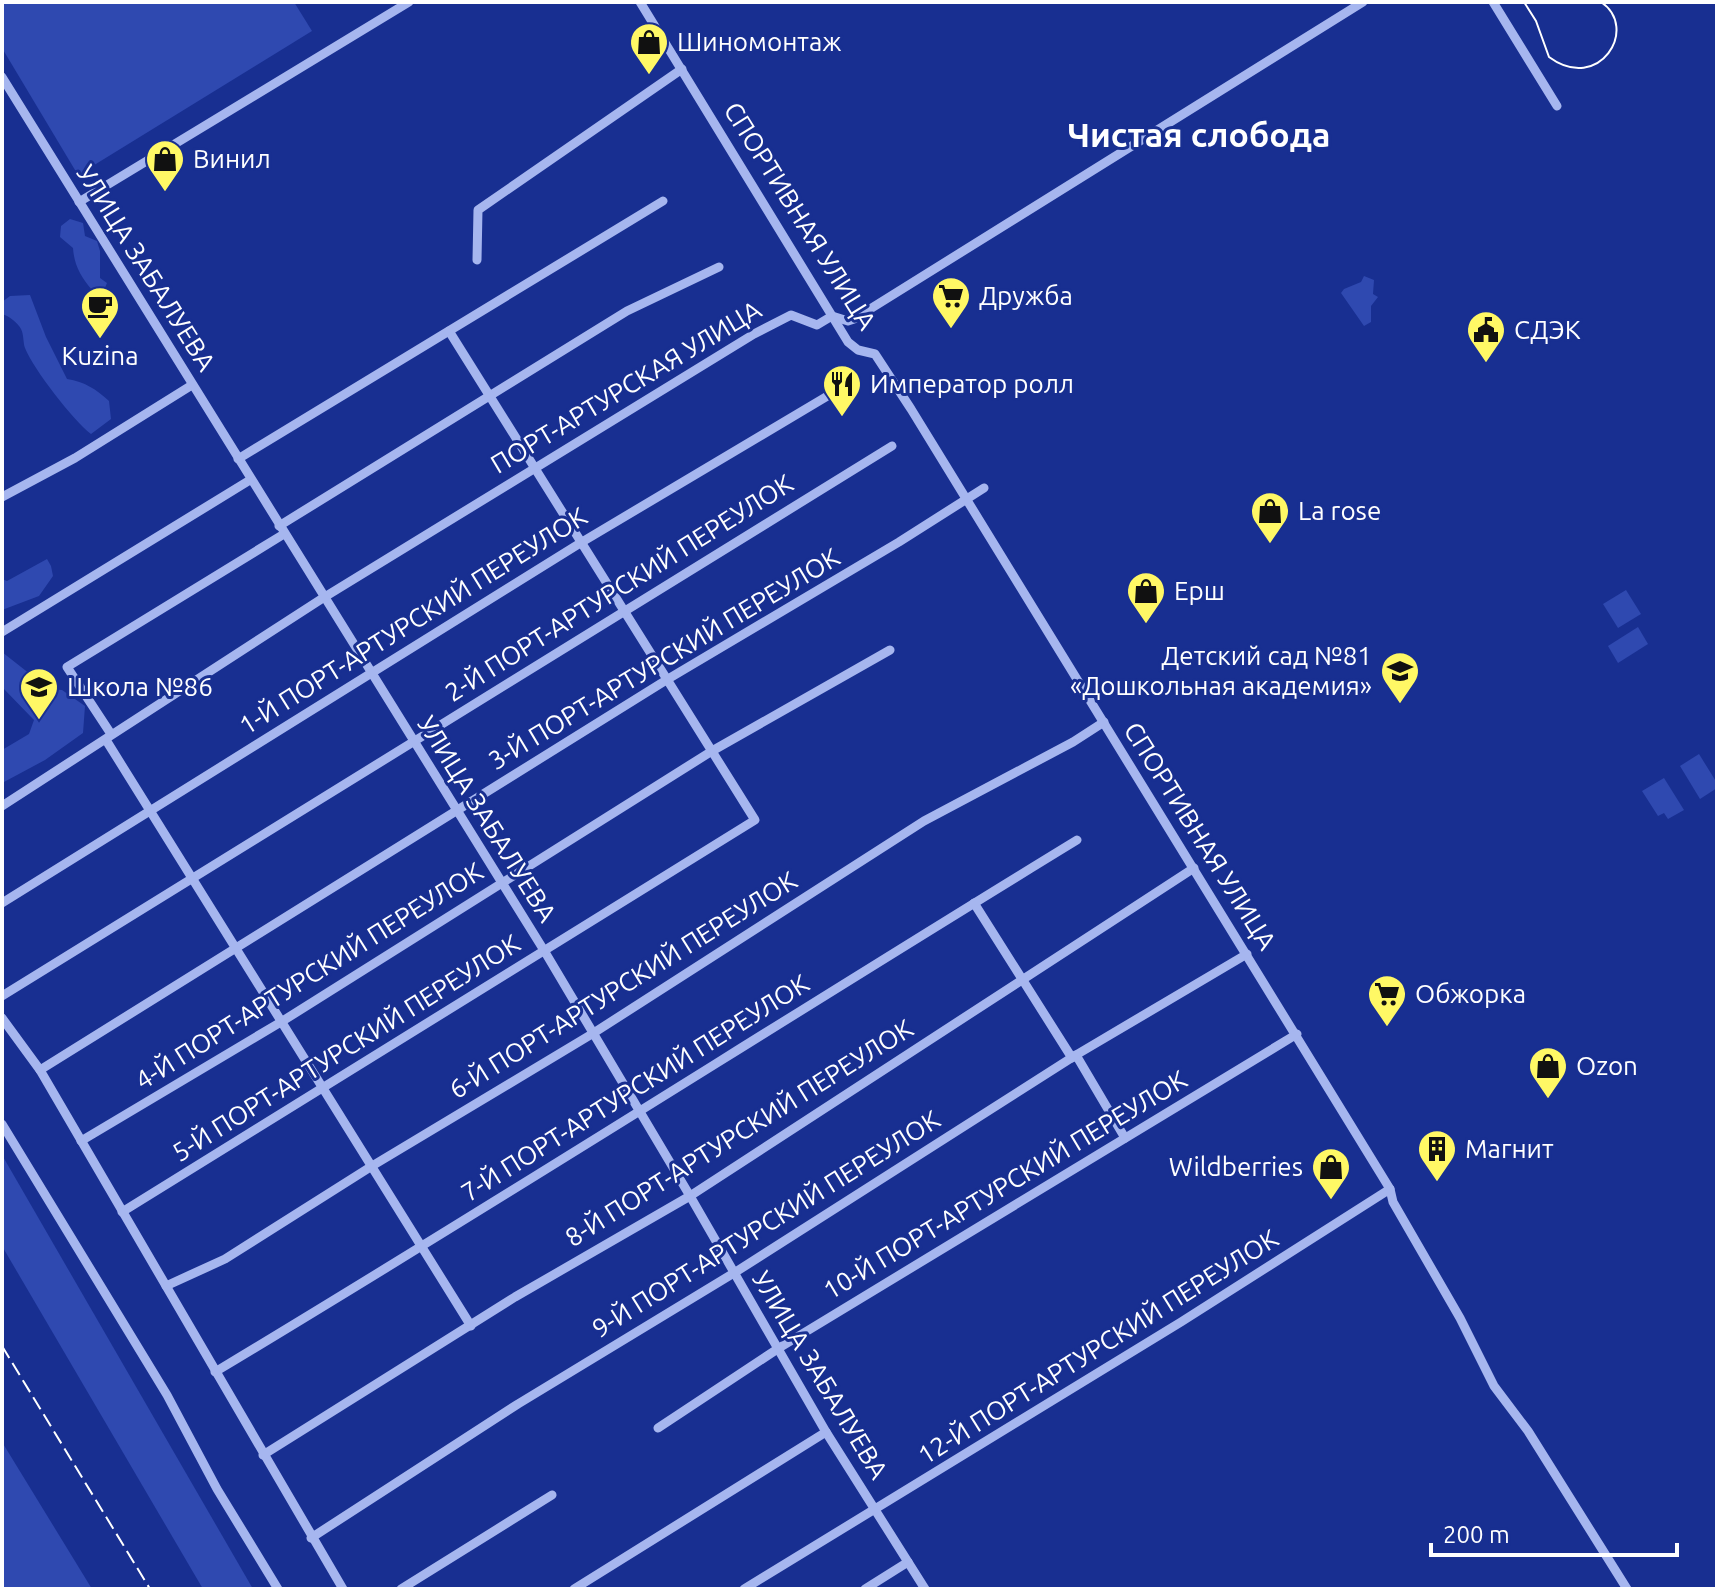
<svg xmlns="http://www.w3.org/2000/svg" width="1719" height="1591" viewBox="0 0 1719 1591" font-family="Ubuntu,sans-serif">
<rect width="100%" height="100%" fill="#182f91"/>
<g fill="#2f49b0">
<polygon points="2,2 294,2 312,31 78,175 2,48"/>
<path d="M70 219 83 223 85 236 97 241 100 251V278L107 283 104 290H92C81 277 74 265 73 248L60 237 61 226Z"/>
<polygon points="1364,276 1374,280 1373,294 1378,297 1371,306 1371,322 1364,326 1341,293 1344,289 1361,282"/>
<path d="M30 295 46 337 67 379C85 382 96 389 109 401L111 419 91 434C73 420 34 370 25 348 23 343 24 335 21 329 18 323 9 316 2 314V302L10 296Z"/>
<polygon points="47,559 51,566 53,576 39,596 2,610 2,579 7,581"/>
<polygon points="1626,590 1641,614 1618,628 1603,604"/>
<polygon points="1638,627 1648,644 1618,663 1608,646"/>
<polygon points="2,652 49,689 62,690 85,706 83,733 45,760 4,782 2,750 29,734 34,720 2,687"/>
<polygon points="1699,754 1717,783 1717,788 1700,799 1680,766"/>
<polygon points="1664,778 1684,810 1668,819 1664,813 1658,816 1642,791"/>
<polygon points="2,1155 253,1589 203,1589 2,1246"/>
<polygon points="2,1442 92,1589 2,1589"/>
</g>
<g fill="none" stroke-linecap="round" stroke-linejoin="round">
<g stroke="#a6b6ef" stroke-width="9">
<polyline points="640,2 848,342 858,350 875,354 911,409 1390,1189 1393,1202 1460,1318 1494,1386 1528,1431 1627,1589"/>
<polyline points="1493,2 1557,106"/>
<polyline points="2,77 545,952 690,1196 826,1432 925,1589"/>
<polyline points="79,202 409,2"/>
<polyline points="477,260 478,210 682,69"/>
<polyline points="238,459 663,201"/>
<polyline points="2,497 75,458 192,385"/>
<polyline points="279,526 627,311 719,267"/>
<polyline points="2,632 250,480"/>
<polyline points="111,734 67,667 284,534"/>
<polyline points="106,740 471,1326"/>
<polyline points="2,806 323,598 754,334 791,315 817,325 832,316 848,321 854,319 1363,2"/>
<polyline points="2,903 582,542 851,382"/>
<polyline points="974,903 1072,1058"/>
<path d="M2 996C300 815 594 627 892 446"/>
<polyline points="2,1018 40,1070 343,1589"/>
<polyline points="1076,1055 1125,1138"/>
<polyline points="40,1070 668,679 899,542 984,488"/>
<polyline points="2,1124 167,1395 217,1489 278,1589"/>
<polyline points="81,1141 281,1022 712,751 890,650"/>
<polyline points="122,1212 755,820 449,331"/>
<polyline points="166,1286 225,1259 372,1166 592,1034 924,821 1073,742 1104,722"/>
<path d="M215 1372C505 1198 789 1016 1077 840"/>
<polyline points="658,1428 779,1348 1297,1034"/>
<polyline points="263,1455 515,1297 690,1196 1194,868"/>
<polyline points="311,1538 518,1404 734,1273 1076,1055 1247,954"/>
<polyline points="401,1589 552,1495"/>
<polyline points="574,1589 826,1432"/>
<polyline points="744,1589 1181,1322 1390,1189"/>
<polyline points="865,1589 908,1562"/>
</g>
<path stroke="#fff" stroke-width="2" d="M1524 2 1536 21 1549 57C1599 94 1640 28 1601 2"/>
<polyline stroke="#fff" stroke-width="2" stroke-dasharray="14 6" stroke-linecap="butt" points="2,1346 150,1589"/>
</g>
<defs>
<symbol id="shop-pin" viewBox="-11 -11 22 30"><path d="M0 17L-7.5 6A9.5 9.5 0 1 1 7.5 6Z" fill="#fff865" stroke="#182f91"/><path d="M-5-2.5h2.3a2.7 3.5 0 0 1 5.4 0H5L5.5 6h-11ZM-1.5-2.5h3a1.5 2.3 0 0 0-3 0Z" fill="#111"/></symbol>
<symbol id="supermarket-pin" viewBox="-11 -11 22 30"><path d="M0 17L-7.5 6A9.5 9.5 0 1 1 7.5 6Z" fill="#fff865" stroke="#182f91"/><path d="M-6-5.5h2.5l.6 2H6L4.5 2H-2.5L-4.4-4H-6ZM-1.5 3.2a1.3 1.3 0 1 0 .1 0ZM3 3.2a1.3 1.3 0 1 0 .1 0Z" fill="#111"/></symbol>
<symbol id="cafe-pin" viewBox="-11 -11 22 30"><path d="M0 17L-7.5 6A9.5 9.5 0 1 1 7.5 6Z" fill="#fff865" stroke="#182f91"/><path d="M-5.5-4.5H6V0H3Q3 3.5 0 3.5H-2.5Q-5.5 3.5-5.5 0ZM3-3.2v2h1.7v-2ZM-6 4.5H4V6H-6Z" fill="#111"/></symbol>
<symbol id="civic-pin" viewBox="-11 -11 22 30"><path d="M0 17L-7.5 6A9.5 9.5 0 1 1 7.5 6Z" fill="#fff865" stroke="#182f91"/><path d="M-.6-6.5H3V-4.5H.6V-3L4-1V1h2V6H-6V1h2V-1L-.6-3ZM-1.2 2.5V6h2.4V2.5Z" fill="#111"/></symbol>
<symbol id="restaurant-pin" viewBox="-11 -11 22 30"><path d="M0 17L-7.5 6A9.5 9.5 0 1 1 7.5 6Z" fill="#fff865" stroke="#182f91"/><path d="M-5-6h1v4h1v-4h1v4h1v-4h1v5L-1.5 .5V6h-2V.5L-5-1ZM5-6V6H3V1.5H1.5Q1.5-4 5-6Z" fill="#111"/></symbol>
<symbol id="school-pin" viewBox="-11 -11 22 30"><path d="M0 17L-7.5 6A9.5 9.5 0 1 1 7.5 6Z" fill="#fff865" stroke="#182f91"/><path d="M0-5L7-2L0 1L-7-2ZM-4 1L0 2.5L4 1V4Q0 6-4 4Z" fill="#111"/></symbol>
<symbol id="building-pin" viewBox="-11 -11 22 30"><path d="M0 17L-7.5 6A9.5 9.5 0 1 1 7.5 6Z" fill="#fff865" stroke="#182f91"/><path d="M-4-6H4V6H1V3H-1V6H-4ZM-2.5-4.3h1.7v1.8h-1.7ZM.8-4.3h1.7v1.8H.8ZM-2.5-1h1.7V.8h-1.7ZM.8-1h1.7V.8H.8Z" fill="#111"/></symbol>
</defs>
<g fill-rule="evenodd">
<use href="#shop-pin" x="627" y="20" width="44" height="60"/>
<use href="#shop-pin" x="143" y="137" width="44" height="60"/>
<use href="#supermarket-pin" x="929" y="274" width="44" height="60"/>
<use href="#cafe-pin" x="78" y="284" width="44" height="60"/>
<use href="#civic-pin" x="1464" y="308" width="44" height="60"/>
<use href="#restaurant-pin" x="820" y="362" width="44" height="60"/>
<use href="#shop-pin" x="1248" y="489" width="44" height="60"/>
<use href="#shop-pin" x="1124" y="569" width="44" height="60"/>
<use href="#school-pin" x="1378" y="649" width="44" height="60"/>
<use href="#school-pin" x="17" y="665" width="44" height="60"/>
<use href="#supermarket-pin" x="1365" y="972" width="44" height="60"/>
<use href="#shop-pin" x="1526" y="1044" width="44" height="60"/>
<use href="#building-pin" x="1415" y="1127" width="44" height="60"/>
<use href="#shop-pin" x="1309" y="1145" width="44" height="60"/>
</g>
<g text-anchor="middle" stroke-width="6" stroke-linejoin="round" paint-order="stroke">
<g font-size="26" fill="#fff" stroke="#182f91" text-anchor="start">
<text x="677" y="51">Шиномонтаж</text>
<text x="193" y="168">Винил</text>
<text x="979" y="305">Дружба</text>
<text x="1514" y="339">СДЭК</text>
<text x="100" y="365" text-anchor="middle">Kuzina</text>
<text x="870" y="393">Император ролл</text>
<text x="1298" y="520">La rose</text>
<text x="1174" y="600">Ерш</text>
<text x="1372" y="665" text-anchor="end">Детский сад №81<tspan x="1372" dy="30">«Дошкольная академия»</tspan></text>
<text x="67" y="696">Школа №86</text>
<text x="1415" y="1003">Обжорка</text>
<text x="1576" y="1075">Ozon</text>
<text x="1465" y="1158">Магнит</text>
<text x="1303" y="1176" text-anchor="end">Wildberries</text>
</g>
<g font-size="26" fill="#fff" stroke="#182f91">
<text transform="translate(800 216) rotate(58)" y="9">СПОРТИВНАЯ УЛИЦА</text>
<text transform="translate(146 268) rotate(58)" y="9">УЛИЦА ЗАБАЛУЕВА</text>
<text transform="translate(626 387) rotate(-31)" y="9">ПОРТ-АРТУРСКАЯ УЛИЦА</text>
<text transform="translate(619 588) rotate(-32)" y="9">2-Й ПОРТ-АРТУРСКИЙ ПЕРЕУЛОК</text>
<text transform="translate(413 621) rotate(-32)" y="9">1-Й ПОРТ-АРТУРСКИЙ ПЕРЕУЛОК</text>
<text transform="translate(664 659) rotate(-31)" y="9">3-Й ПОРТ-АРТУРСКИЙ ПЕРЕУЛОК</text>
<text transform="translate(487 819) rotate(58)" y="9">УЛИЦА ЗАБАЛУЕВА</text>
<text transform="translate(1200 836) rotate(58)" y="9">СПОРТИВНАЯ УЛИЦА</text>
<text transform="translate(309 976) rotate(-32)" y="9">4-Й ПОРТ-АРТУРСКИЙ ПЕРЕУЛОК</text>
<text transform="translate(623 985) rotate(-32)" y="9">6-Й ПОРТ-АРТУРСКИЙ ПЕРЕУЛОК</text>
<text transform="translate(346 1048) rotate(-32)" y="9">5-Й ПОРТ-АРТУРСКИЙ ПЕРЕУЛОК</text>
<text transform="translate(635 1088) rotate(-32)" y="9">7-Й ПОРТ-АРТУРСКИЙ ПЕРЕУЛОК</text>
<text transform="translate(739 1133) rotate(-32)" y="9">8-Й ПОРТ-АРТУРСКИЙ ПЕРЕУЛОК</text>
<text transform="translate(1005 1185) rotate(-31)" y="9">10-Й ПОРТ-АРТУРСКИЙ ПЕРЕУЛОК</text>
<text transform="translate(766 1224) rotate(-32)" y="9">9-Й ПОРТ-АРТУРСКИЙ ПЕРЕУЛОК</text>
<text transform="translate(1098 1347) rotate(-32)" y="9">12-Й ПОРТ-АРТУРСКИЙ ПЕРЕУЛОК</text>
<text transform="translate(820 1375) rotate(59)" y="9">УЛИЦА ЗАБАЛУЕВА</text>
</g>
<g font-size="34" font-weight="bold" fill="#fff" stroke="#182f91">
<text x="1199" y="147">Чистая слобода</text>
</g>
</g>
<rect width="1719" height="1591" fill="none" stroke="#ffffff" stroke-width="8"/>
<path d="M1431 1543v12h246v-12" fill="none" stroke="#ffffff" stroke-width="4"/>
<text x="1443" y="1543" font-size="24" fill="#ffffff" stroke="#182f91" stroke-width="6" paint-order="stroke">200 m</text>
</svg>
